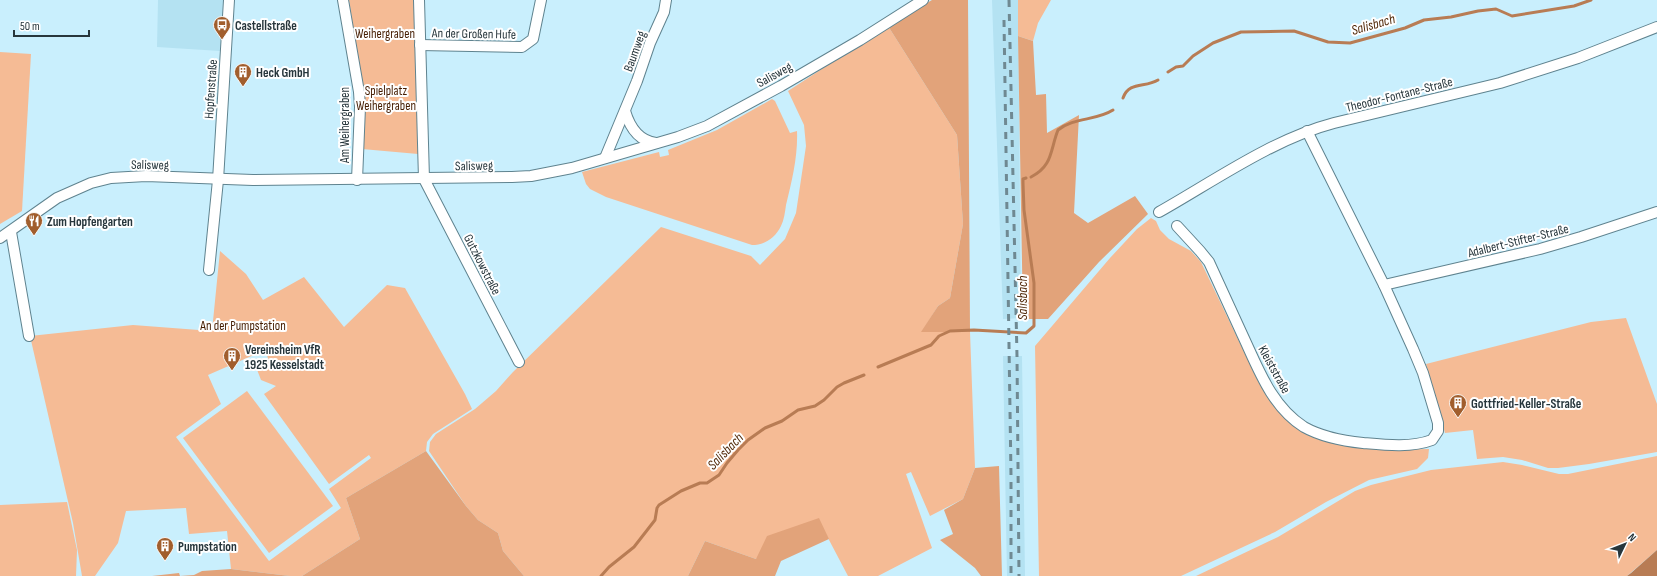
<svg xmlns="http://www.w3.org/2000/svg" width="1657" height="576" viewBox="0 0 1657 576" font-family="'Sofia Sans Condensed',sans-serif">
<rect width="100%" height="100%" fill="#c9effd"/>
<g fill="#b4e2f2">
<polygon points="158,0 223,0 220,51 157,47"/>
<polygon points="992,0 1018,0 1021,318 1003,319"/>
<polygon points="1003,356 1022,356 1025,576 1007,576"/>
</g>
<g fill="#f5bb95" fill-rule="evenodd">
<polygon points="349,0 414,0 418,154 362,149 363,91"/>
<polygon points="1018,0 1051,0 1038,23 1033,41 1018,36"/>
<polygon points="888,26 957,135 963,224 950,298 938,306 922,332 970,332 975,468 963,499 930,516 911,472 906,474 932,548 878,576 848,576 818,519 756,559 705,541 688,576 524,576 503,551 498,533 478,520 466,506 429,451 430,442 436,434 475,409 496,391 513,372 661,227 751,256 760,265 785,239 796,213 806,146 804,125 788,91"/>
<polygon points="0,52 31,54 22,211 0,224"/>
<path d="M772 99 775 101 790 133 797 131C798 156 792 181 786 205 785 212 784 220 781 226 775 238 765 245 752 245L606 197 590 189 586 184 582 172 659 152 660 157 669 155 668 150 717 130Z"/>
<polygon points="1151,218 1156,221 1160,230 1169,239 1191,251 1201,262 1259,383 1273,404 1291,422 1387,450 1429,449 1428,458 1417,469 1369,480 1326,502 1275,532 1181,576 1039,576 1035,346 1110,258 1137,229"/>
<path d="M220 251 246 274 263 300 304 277 344 327 387 285 405 288 465 394 472 409 433 434 427 442 426 451 346 498 360 539 302 576H290L231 569 227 531 189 534 186 508 126 511 118 543 95 576H82L73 523 30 336 133 325 212 331ZM265 350 269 361 256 367 261 380 276 386 264 394 329 484 369 455 371 458 329 489 341 508 269 561 176 437 221 404 208 375Z"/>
<polygon points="1626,318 1657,404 1657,452 1589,464 1558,468 1548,468 1522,460 1503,457 1477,459 1473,430 1445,433 1426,364 1591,322"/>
<polygon points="247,391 333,506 269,553 183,438"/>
<polygon points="1657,456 1657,550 1627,576 1196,576 1278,537 1355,491 1371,485 1431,470 1503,462 1522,465 1559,474 1568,474"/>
<polygon points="67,502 77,550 76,576 0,576 0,505"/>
</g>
<g fill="#e2a37a">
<polygon points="932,0 968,0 970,332 921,332 938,306 950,298 963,224 957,135 888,26"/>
<polygon points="1018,36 1033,41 1036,95 1046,94 1047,133 1079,115 1074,213 1088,223 1135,196 1148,214 1099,262 1048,319 1023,319"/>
<polygon points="426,451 466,506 478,520 498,533 503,551 524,576 302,576 360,539 346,498"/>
<polygon points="999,466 1002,576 981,576 975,568 940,540 953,534 944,510 963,499 975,468"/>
<polygon points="819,518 829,539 781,561 775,576 688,576 705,541 756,559 767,536"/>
<polygon points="231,569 290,576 152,576 179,573 180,576 194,575 202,571"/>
</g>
<polygon fill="#b87c54" points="1657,550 1657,576 1627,576 1631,573"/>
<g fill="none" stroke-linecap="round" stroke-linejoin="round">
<g stroke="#b87c54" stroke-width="3">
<polyline points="1168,72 1176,67 1183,66 1193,56 1213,43 1241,32 1294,31 1328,42 1350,43 1405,28 1424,20 1451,17 1478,11 1496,9 1512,16 1574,6 1591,0"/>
<path d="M1123 98C1129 81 1145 88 1158 80"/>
<path d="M1031 177C1053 166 1050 150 1058 130 1074 117 1096 121 1113 110"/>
<polyline points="878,367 931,345 939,336 950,331 974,330 1026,333 1034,326 1034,283 1024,210 1023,183 1023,179 1026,178"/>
<polyline points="601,576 609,567 634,547 655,520 657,508 659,505 681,491 700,483 707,483 719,475 727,463 738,450 748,440 765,428 782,421 798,410 815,406 824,400 837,387 844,383 864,375"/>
</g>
<defs>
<g id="minor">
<polyline points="343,0 359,92 360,107 357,180"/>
<polyline points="419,0 424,179 519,362"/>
<polyline points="420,45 522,47 533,39 541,0"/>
<path d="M625 111C630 128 639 141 656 143"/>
<polyline points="605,158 637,81 650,43 664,12 666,0"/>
<path d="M1159 212C1214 181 1273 139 1334 123L1500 83 1578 58 1657 27"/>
<path d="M1177 226 1200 251 1209 262C1220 286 1231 310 1242 334 1258 368 1271 406 1304 427 1322 437 1343 441 1363 443 1385 445 1411 448 1432 440L1438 431V423L1423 373 1413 349 1384 285 1307 131"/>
<polyline points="11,232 29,336"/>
<polyline points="0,238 57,198 91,183 111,178 146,176 253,180 512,177 531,176 572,168 678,137 707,126 781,86 860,40 923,0"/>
<polyline points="209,270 218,180 229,0"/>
<polyline points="1384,285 1540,249 1581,237 1657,212"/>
</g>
</defs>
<use href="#minor" stroke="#5f838f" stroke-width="12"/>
<use href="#minor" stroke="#fff" stroke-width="10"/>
<g stroke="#6f8992" stroke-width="3" stroke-dasharray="7 7" stroke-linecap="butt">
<polyline points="1009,0 1017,356 1019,576"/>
<polyline points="1004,20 1011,475 1011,576"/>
</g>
</g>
<defs>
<symbol id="bus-pin" viewBox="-11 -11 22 30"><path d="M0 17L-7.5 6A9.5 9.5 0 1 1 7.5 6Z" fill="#a15e2d" stroke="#fff"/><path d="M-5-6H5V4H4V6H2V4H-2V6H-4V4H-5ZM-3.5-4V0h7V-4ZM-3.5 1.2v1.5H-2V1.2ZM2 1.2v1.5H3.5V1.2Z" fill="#fff"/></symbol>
<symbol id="building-pin" viewBox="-11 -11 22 30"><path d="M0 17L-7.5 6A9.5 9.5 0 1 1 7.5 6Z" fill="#a15e2d" stroke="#fff"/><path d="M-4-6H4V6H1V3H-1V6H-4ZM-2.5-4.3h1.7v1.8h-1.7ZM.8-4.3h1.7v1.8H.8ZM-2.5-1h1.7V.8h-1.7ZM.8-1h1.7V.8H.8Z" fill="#fff"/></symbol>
<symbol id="restaurant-pin" viewBox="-11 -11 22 30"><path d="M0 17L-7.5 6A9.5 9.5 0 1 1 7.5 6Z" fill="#a15e2d" stroke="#fff"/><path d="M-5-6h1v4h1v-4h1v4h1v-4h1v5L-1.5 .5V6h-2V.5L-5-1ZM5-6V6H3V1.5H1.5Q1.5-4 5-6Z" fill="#fff"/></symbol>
</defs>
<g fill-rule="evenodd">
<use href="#bus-pin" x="212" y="15" width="20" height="27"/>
<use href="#building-pin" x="233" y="62" width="20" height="27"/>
<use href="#restaurant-pin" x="24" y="211" width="20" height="27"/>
<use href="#building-pin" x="222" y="346" width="20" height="27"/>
<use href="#building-pin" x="1448" y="393" width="20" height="27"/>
<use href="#building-pin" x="155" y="536" width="20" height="27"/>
</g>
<g text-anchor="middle" stroke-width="4" stroke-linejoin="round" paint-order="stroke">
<g font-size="13" font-weight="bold" fill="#27363c" stroke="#fff" text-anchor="start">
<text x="235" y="30">Castellstraße</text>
<text x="256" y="77">Heck GmbH</text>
<text x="47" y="226">Zum Hopfengarten</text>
<text x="245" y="354">Vereinsheim VfR<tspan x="245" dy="15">1925 Kesselstadt</tspan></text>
<text x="1471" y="408">Gottfried-Keller-Straße</text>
<text x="178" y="551">Pumpstation</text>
</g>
<g font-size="13" fill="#441c00" stroke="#fff">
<text x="385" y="38">Weihergraben</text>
<text x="386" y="95">Spielplatz<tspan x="386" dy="15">Weihergraben</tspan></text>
<text x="243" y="330">An der Pumpstation</text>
</g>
<g font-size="13" fill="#27363c" stroke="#fff">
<text transform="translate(474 33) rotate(1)" y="5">An der Großen Hufe</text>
<text transform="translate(634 51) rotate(-70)" y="5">Baumweg</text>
<text transform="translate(774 74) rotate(-29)" y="5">Salisweg</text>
<text transform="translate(210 89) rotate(-86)" y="5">Hopfenstraße</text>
<text transform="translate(1399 94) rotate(-14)" y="5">Theodor-Fontane-Straße</text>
<text transform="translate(344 125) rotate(-90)" y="5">Am Weihergraben</text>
<text transform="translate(150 164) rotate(1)" y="5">Salisweg</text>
<text transform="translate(474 165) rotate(-1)" y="5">Salisweg</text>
<text transform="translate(1518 240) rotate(-14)" y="5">Adalbert-Stifter-Straße</text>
<text transform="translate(483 264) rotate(63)" y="5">Gutzkowstraße</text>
<text transform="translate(1275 369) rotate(61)" y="5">Kleiststraße</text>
</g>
<g font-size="14" font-style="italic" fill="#512909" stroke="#fff">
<text transform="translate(1373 24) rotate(-16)" y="5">Salisbach</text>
<text transform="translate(1022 298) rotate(-90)" y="5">Salisbach</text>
<text transform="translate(725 451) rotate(-46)" y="5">Salisbach</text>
</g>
</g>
<g transform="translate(1625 544) rotate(47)" stroke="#ffffff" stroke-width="3" paint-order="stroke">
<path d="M0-3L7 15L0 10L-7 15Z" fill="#27363c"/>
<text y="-6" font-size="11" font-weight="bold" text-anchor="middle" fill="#27363c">N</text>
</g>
<path d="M14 30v6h75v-6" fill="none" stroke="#27363c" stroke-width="2"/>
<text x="20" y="30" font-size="12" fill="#27363c" stroke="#ffffff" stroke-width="3" paint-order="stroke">50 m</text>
</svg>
